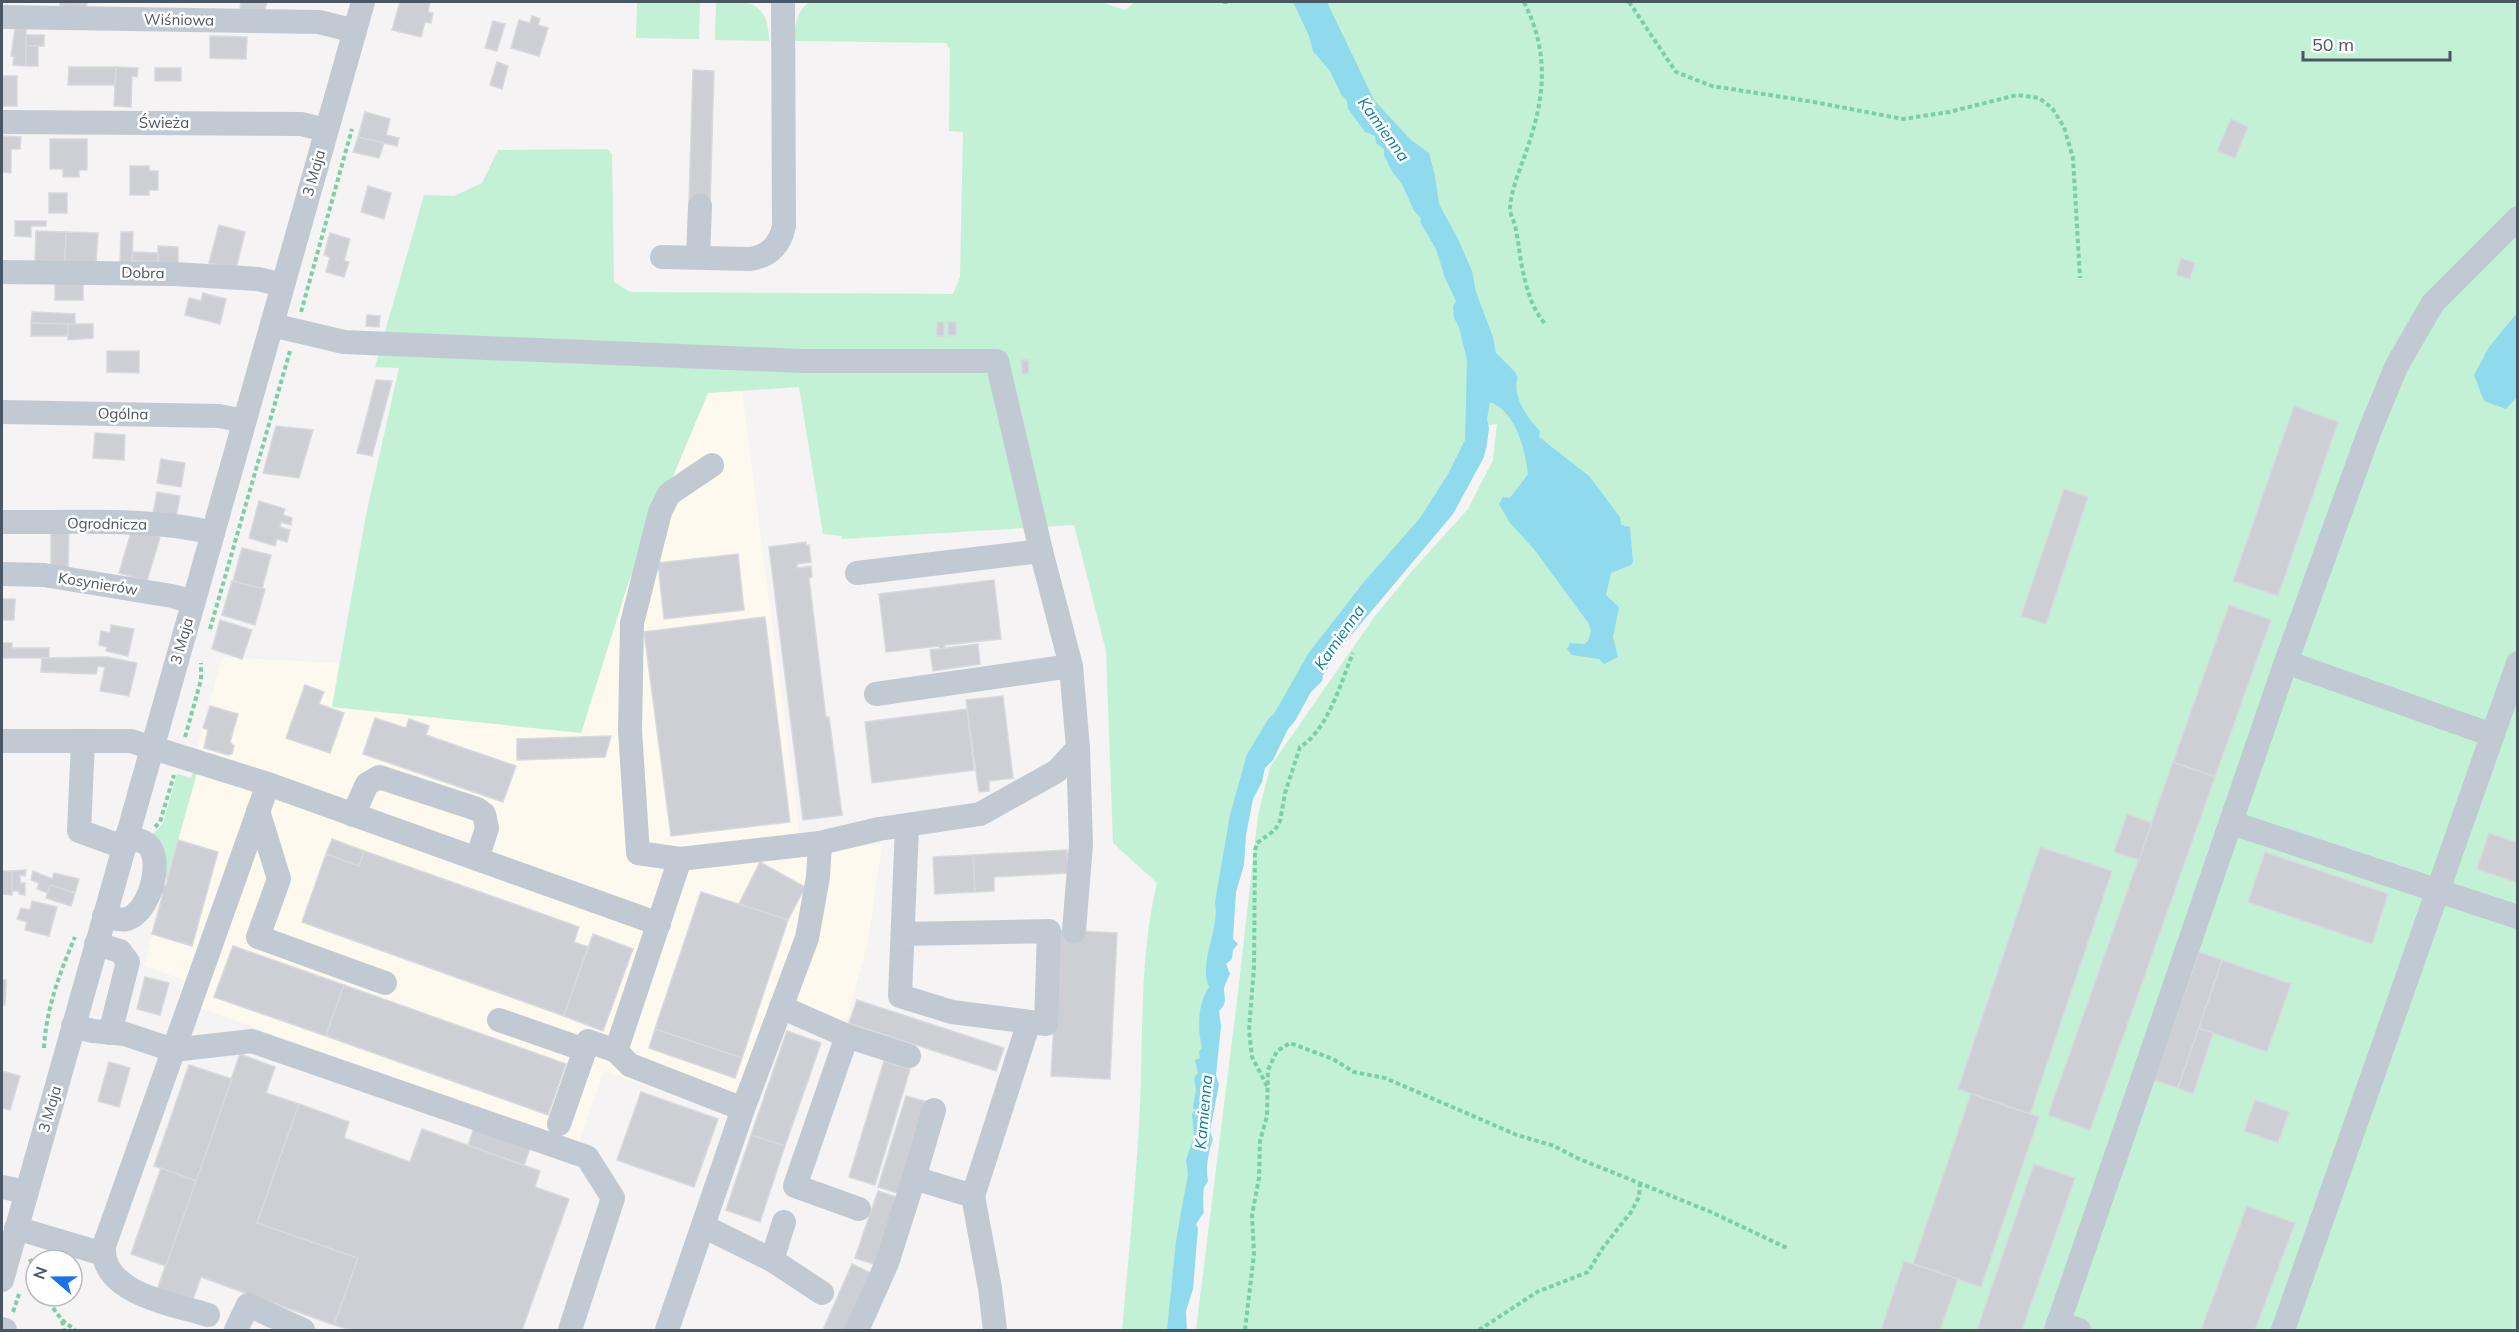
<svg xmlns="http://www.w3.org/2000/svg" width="2519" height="1332" viewBox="0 0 2519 1332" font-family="Mulish,sans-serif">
<rect width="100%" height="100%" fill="#f5f3f3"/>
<polygon fill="#fdf9ef" points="742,391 801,846 882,844 868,942 845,1025 772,1001 731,1116 604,1071 579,1143 177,1000 184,980 144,966 195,780 196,752 222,657 339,663 332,706 581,733 628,584 707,393"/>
<g fill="#c3f1d5">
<polygon points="637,2 700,2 699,39 636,38"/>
<path d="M716 2C750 1 768 1 769 41L715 40Z"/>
<path d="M809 2 1045 3 1101 2 1125 10 1135 2H2517V1330H1196L1237 1001 1258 815 1270 767 1375 616 1412 571 1468 509 1493 460 1497 424 1474 427 1463 466 1252 763 1172 1330H1122C1128 1262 1135 1193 1139 1125 1144 1045 1138 961 1157 883L1113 843 1106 651 1074 525 842 539V536L823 534 799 387 708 393 628 584 581 733 332 707 366 515 399 368 375 367 424 195 454 196 482 183 498 150 607 149 612 154 614 282 630 292 953 294 960 277 963 132 949 131 950 50 946 43 794 41C795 24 796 13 809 2Z"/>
<polygon points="193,772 197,773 167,879 160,877 152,835 163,824 177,774 191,778"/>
</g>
<g fill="#90daee">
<path d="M1293 2H1327L1374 100 1410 139 1429 153 1435 176 1439 204 1458 239 1472 271 1476 292 1493 337 1496 353 1515 372 1518 378C1511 395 1528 419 1540 431L1539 437 1589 476 1620 517 1621 525 1630 527 1633 562 1631 565 1611 573 1606 595 1619 607 1613 637 1618 657 1604 664 1599 659 1572 655 1567 649 1570 643 1584 644 1588 641 1591 631 1589 624 1534 549 1510 523 1499 504 1503 497 1510 498 1528 474C1525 449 1516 412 1490 402L1487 419 1489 428 1487 444 1484 457 1453 514 1343 645 1323 675 1322 681 1311 692 1295 721 1288 729 1273 760 1265 768 1262 782 1253 799 1246 835 1244 865 1236 892 1233 939 1238 944 1233 950 1232 959 1226 964 1230 974C1228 978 1225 984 1224 988 1224 999 1228 1002 1219 1011L1221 1026 1216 1075 1219 1084 1210 1131 1213 1140C1209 1148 1205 1170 1208 1180 1208 1183 1205 1185 1204 1188 1203 1191 1203 1210 1204 1212L1196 1224 1198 1228 1193 1289 1186 1311 1187 1330H1167L1176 1241 1188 1174 1186 1160 1194 1136 1192 1114 1195 1110 1193 1107 1196 1090 1194 1078 1198 1073 1195 1060 1200 1058 1199 1052 1202 1047C1197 1028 1198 1003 1209 987 1198 962 1220 930 1215 902L1230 815 1247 754 1269 718 1274 714 1308 654 1363 583 1420 518 1448 474 1465 440 1467 360 1459 327 1454 318 1453 306 1456 301 1445 278 1436 249 1420 222 1421 218 1414 211 1402 184 1393 173 1384 156V149L1376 143 1375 136 1365 132 1348 109 1347 101 1341 94 1330 71 1313 51 1309 36Z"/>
<polygon points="2517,313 2517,397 2506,409 2484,401 2474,375 2489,347"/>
</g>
<g fill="#cdcfd5" stroke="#d7d9de" stroke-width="1.5">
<polygon points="60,2 87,2 86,11 59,11"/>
<polygon points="241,2 267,2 264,13 240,9"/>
<polygon points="400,2 430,2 428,12 433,13 431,23 425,22 421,37 392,30"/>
<polygon points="532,16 540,19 538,25 548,28 539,56 511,48 519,20 530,23"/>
<polygon points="493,21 505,24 497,51 485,48"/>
<polygon points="15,29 26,29 26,66 13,65 14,56 11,56"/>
<rect x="26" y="35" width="18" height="11"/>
<polygon points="210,36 247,37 246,59 210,58"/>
<rect x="26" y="46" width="12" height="20"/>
<polygon points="497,62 508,66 502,89 490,85"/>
<polygon points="69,67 116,67 115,85 68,85"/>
<polygon points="116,67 138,68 137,77 132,76 131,107 114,106"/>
<rect x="155" y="68" width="26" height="13"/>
<polygon points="693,70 714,71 710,204 689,203"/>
<rect x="2" y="76" width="15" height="30"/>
<polygon points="365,112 390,119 386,135 399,138 397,146 358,137"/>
<polygon points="2231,119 2248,127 2235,158 2217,151"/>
<polygon points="2,136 21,137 20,149 11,149 11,173 2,172"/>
<polygon points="358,137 384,143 379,158 353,152"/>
<polygon points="50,139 87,139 87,170 79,170 79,177 63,177 63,169 50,169"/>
<polygon points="130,166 149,166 149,171 158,171 158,190 149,190 149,195 130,195"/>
<polygon points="368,186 391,193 384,219 361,212"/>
<rect x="49" y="193" width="18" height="20"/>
<polygon points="15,221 46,221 46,226 31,226 31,237 15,236"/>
<polygon points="219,225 245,232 236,269 209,263"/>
<polygon points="36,231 66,232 65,261 35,261"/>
<polygon points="66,232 98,233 96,262 65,261"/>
<polygon points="121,232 133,232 132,264 120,263"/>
<polygon points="330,233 350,239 344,261 349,262 344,277 326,272 330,257 324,255"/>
<polygon points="158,246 178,247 178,264 158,263"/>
<polygon points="133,252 158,253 158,262 132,261"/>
<polygon points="2181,258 2195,263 2190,279 2176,275"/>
<polygon points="55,283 83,284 83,300 55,300"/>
<polygon points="203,293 226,299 220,324 185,315 189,298 201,301"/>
<polygon points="32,312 75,314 75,324 31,323"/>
<polygon points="367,315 380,316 379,327 366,326"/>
<rect x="937" y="322" width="7" height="14"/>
<polygon points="948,322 956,322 956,335 948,336"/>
<polygon points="31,323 68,324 68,336 31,336"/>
<polygon points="68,324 93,324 93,338 68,340"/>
<polygon points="107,351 139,351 139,373 107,372"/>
<polygon points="1021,360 1028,360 1029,373 1022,374"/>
<polygon points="376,380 392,381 372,456 357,453"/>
<polygon points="2294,406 2338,422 2278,596 2233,581"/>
<polygon points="276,426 313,430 299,478 263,473"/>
<polygon points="95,433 125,435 124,460 93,458"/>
<polygon points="161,459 185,463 181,487 157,483"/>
<polygon points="2064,489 2088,497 2046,624 2021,616"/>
<polygon points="157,492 180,496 175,523 152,519"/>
<polygon points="259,501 285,509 283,515 292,518 291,525 281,522 280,527 290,530 287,542 277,539 275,546 249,538"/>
<polygon points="51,527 69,527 68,572 51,569"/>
<polygon points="132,529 160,537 147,581 119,573"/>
<polygon points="806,542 806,546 809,545 811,562 797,564 797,568 811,566 812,577 809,578 826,718 829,717 842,815 803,820 769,547"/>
<polygon points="242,548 271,555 262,589 233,581"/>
<polygon points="738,554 744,610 664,619 658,563"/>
<polygon points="994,580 1001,639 945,645 945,648 940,649 939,646 886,652 879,594"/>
<polygon points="232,581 265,589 255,625 222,615"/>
<polygon points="2,599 15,599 14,620 2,620"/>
<polygon points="2229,605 2271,620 2215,777 2173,762"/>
<polygon points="765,617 790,822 671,836 644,632"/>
<polygon points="220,620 252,630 242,659 212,649"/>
<polygon points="111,625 134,629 128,656 106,651 107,647 99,645 101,631 110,633"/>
<polygon points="2,643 12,643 12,648 49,648 49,658 2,658"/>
<polygon points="978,644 980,664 933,671 930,650"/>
<polygon points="107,657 137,663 129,696 100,691 105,667 98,666 96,674 41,672 42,658"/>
<polygon points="305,685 324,692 319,704 344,713 330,753 286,738"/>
<polygon points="1003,696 1013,778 989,781 989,791 979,792 966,700"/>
<polygon points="210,706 238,714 230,742 234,746 232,754 228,755 204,748 208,730 203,728"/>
<polygon points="967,709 974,770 872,783 865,722"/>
<polygon points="375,718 406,728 409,719 429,726 426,735 516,766 503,802 363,754"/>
<polygon points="611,736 605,757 517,760 517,739"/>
<polygon points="2173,762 2215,777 2090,1130 2048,1115"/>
<polygon points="2127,814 2152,823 2139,860 2114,852"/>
<polygon points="2489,833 2518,843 2518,883 2477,869"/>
<polygon points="332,839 364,851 359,866 326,854"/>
<polygon points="178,840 218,852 192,946 152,934 163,894 160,894 163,885 166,885"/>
<polygon points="2040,847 2112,871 2030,1114 1958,1089"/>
<polygon points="1067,850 1068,873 994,877 994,891 975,892 973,855"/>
<polygon points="364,851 579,927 574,942 588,947 564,1016 302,922 326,854 359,866"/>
<polygon points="2265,852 2388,894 2372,944 2248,902"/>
<polygon points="973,855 975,892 935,894 933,857"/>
<polygon points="760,862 805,887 788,920 739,904"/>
<polygon points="26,870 25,876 20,875 20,883 25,883 25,895 19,894 19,891 12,891 12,871"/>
<polygon points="2,871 12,871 12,895 2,894"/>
<polygon points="33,871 52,879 54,873 79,879 75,893 50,885 48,893 37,889 39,883 31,880"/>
<polygon points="50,885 75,893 71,906 46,898"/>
<polygon points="701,892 788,920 742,1058 655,1029"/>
<polygon points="32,901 57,907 49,936 25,930 27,922 17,919 21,908 30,910"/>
<polygon points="1059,930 1117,933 1110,1079 1051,1076"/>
<polygon points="593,934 633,949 603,1031 564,1016"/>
<polygon points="233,946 344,985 326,1036 214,997"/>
<polygon points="2199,952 2222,960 2178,1088 2154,1080"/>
<polygon points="2222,960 2291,984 2267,1052 2199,1028"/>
<polygon points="145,977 169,983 160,1015 137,1009"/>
<polygon points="2,980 6,980 5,1005 2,1005"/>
<polygon points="344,985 566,1064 548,1115 326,1036"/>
<polygon points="857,1000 1004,1048 996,1071 849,1023"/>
<polygon points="2199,1028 2213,1033 2193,1094 2178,1088"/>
<polygon points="655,1029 742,1058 735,1078 649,1048"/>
<polygon points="787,1031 821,1043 785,1146 751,1135"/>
<polygon points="240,1054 275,1067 266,1093 299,1104 257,1223 358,1258 334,1325 201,1277 192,1302 157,1290"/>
<polygon points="884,1061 910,1069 875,1185 849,1177"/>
<polygon points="109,1062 130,1068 119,1107 98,1101"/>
<polygon points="189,1065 232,1079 196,1181 154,1166"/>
<polygon points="2,1071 20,1076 10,1110 2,1108"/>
<polygon points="641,1092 718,1119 694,1187 617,1160"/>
<polygon points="1971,1094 2039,1117 1981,1287 1913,1264"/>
<polygon points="906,1096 928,1102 900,1194 878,1187"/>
<polygon points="2255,1100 2289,1112 2278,1143 2244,1131"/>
<polygon points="299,1104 349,1122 344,1138 410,1162 422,1129 540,1171 535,1187 569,1199 522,1330 351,1330 334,1325 358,1258 257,1223"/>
<polygon points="476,1123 532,1143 524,1165 468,1145"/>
<polygon points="751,1135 785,1146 760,1222 726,1210"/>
<polygon points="2034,1164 2075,1178 2022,1330 1977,1330"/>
<polygon points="161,1168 196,1181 166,1266 131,1254"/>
<polygon points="878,1191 899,1198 876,1265 855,1258"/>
<polygon points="2247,1206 2295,1223 2255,1330 2201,1330"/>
<polygon points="1904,1261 1958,1279 1940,1330 1881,1330"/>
<polygon points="852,1264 873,1274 848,1330 823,1330"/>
</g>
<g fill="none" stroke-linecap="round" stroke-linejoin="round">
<g stroke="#7ad0a6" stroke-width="4" stroke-dasharray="4.5 3" stroke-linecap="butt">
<polyline points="1223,2 1228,2"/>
<path d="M1524 2C1550 54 1545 98 1526 152 1520 170 1511 189 1510 209 1510 215 1514 220 1515 226 1518 238 1519 250 1521 262 1526 286 1530 306 1546 325"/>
<polyline points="1629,2 1676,72 1712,86 1814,102 1903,119 1949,112 2017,95 2039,98 2052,108 2064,127 2073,158 2080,278"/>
<polyline points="301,312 352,129"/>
<polyline points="210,629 290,351"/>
<polyline points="185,737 201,680 201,663"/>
<polyline points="155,827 160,822 174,775"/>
<path d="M44 1048C46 1009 60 972 75 937"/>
<path d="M1267 1086 1252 1057 1249 1030 1254 967 1255 850 1257 843 1275 830 1280 821 1285 793 1300 747C1328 730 1341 682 1353 653"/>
<polyline points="30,1259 36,1275"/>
<polyline points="44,1296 62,1320 75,1330"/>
<polyline points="13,1312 19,1294"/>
<polyline points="62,1321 64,1330"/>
<polyline points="1245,1330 1254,1254 1252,1215 1259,1178 1260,1141 1267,1116 1268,1070 1277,1051 1290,1043 1333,1059 1354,1072 1385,1078 1517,1135 1554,1146 1577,1158 1711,1212 1787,1248"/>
<polyline points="1479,1330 1537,1292 1588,1272 1602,1249 1631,1212 1639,1197 1640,1184"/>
</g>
<g stroke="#c1cad2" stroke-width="24">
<polyline points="2,17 319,22 355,31"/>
<polyline points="2,122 301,124 326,130"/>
<path d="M662 257 750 259C769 256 780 245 784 226L783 2"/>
<polyline points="698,257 700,206"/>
<polyline points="2,272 174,274 258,279 283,285"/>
<polyline points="272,325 344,342 802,361 997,361 1041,551 1071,666 1078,748 1057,771 980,814 879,829 820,843"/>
<polyline points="2,412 219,416 244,421"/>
<path d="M2 522C66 523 151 517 213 533"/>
<polyline points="857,573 1041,551"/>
<polyline points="2,574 44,575 172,596 193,602"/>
<polyline points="2286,662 2492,735"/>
<polyline points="876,694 1071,666"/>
<polyline points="2,741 131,741 268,784 659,924"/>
<polyline points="83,741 79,831 123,847"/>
<polyline points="258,811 279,879 258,937 385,983"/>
<polyline points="353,815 367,784 379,777 477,809 484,814 487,828 477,859"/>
<polyline points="2232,823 2518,917"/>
<polyline points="680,859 638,853 630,730 632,623 660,512 669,494 712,465"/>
<path d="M104 916C111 917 120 921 127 919 149 913 164 861 148 845 143 840 133 839 126 837"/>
<polyline points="1074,931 1081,844 1078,748"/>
<polyline points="903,934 1049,931 1046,1024 952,1012 900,996 907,826"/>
<polyline points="96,944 120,951 128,962 110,1033"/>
<polyline points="781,1007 847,1036 795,1186 859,1209"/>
<polyline points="499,1020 585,1050"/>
<polyline points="73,1026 93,1031 125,1034 173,1050 252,1041 587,1157 613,1198 570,1330"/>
<polyline points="847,1036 909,1056"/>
<polyline points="934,1110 914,1178 973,1196 1029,1022"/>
<polyline points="559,1124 588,1041 616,1051"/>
<polyline points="2,1187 26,1192"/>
<polyline points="973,1196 990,1288 995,1330"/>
<polyline points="703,1226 772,1260 784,1222"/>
<polyline points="16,1228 103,1254"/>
<polyline points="772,1260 822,1293"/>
<polyline points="2,1280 363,2"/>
<path d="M208 1315C174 1304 100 1294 104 1246L268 784"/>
<polyline points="2058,1323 2079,1330"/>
<polyline points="2,1329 5,1330"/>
<polyline points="236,1330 248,1305 303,1330"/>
<polyline points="667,1330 743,1109 807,938 818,877 820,843 680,859 616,1051 630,1065 743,1109"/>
<polyline points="857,1330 887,1263 914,1178"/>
<polyline points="2056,1330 2286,662 2370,430 2397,365 2433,303 2518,218"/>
<polyline points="2283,1330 2518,663"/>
</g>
</g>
<g text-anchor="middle" stroke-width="5" stroke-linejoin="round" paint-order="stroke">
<g font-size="15" fill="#4a5661" stroke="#fff">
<text transform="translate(179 20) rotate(1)" y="5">Wiśniowa</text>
<text x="164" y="128">Świeża</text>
<text transform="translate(314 173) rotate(-74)" y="5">3 Maja</text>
<text transform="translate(143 273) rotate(1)" y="5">Dobra</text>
<text transform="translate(123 414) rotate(1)" y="5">Ogólna</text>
<text transform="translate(107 524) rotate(1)" y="5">Ogrodnicza</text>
<text transform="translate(98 584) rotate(9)" y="5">Kosynierów</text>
<text transform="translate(182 641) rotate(-74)" y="5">3 Maja</text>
<text transform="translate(50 1109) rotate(-74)" y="5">3 Maja</text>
</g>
<g font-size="16" font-style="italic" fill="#0c7c9b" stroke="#fff">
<text transform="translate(1384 129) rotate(54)" y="6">Kamienna</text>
<text transform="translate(1339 637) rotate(-55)" y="6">Kamienna</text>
<text transform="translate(1203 1112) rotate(-85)" y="6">Kamienna</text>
</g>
</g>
<rect width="2519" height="1332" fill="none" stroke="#4a5661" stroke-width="6"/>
<g transform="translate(54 1278) rotate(290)"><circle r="28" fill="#ffffff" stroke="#b7bbc0" stroke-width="1.5"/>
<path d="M0-4.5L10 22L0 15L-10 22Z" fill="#1a73e8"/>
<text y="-9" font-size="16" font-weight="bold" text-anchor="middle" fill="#4a5661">N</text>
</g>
<path d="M2303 51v9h147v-9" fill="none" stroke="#4a5661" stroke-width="3"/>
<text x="2312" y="51" font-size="18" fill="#4a5661" stroke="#ffffff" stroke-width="4.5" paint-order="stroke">50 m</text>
</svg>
